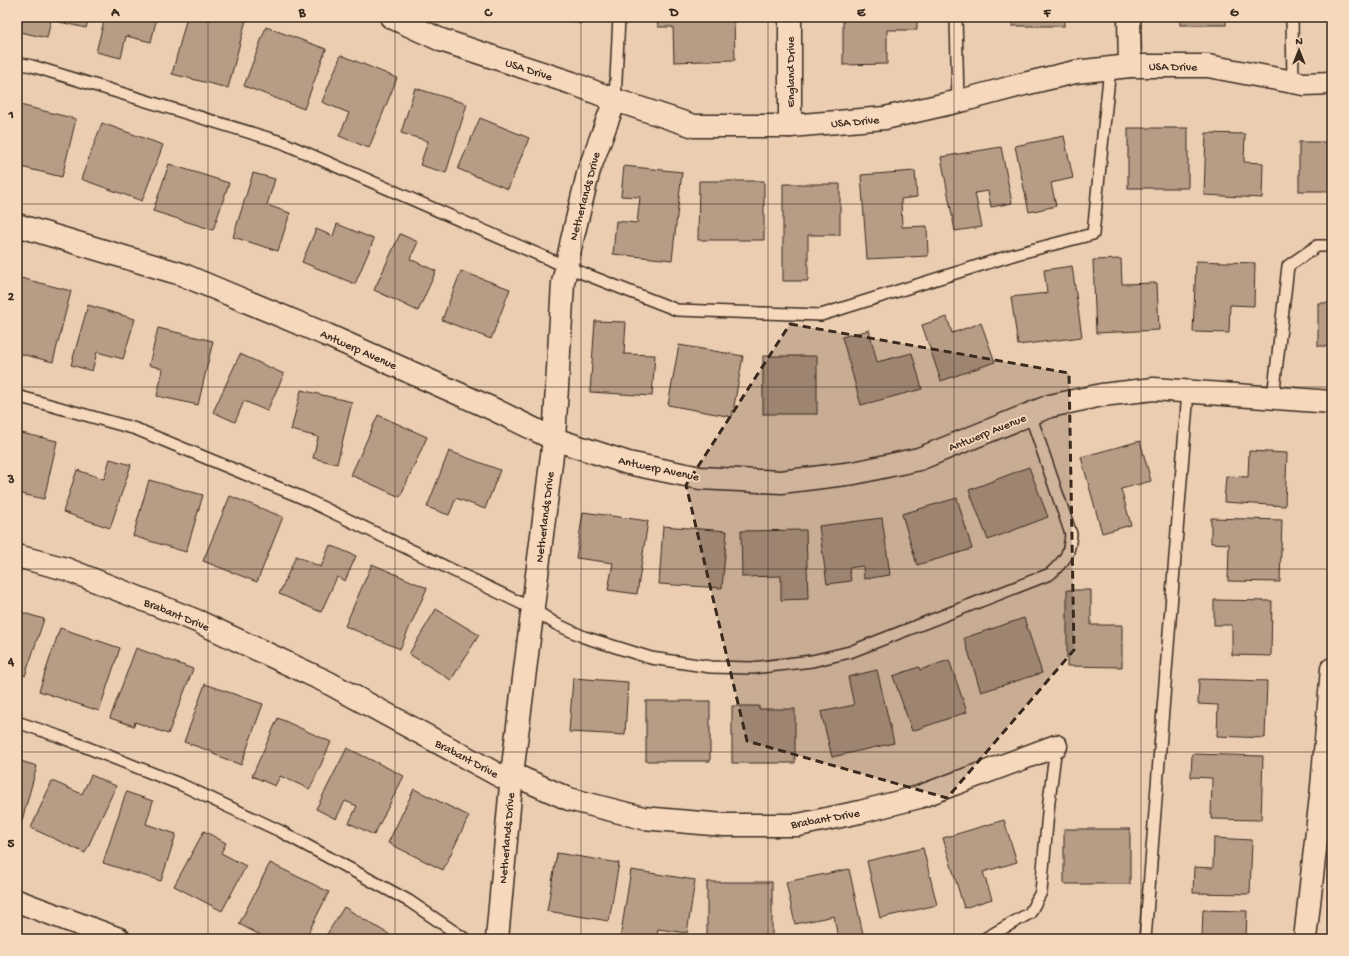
<svg xmlns="http://www.w3.org/2000/svg" width="1349" height="956" viewBox="0 0 1349 956" font-family="'Gochi Hand',sans-serif">
<rect width="100%" height="100%" fill="#ebceb2"/>
<filter id="ink" filterUnits="userSpaceOnUse"><feTurbulence type="fractalNoise" baseFrequency=".025" numOctaves="2"/><feDisplacementMap in="SourceGraphic" scale="8" xChannelSelector="R" yChannelSelector="G"/><feConvolveMatrix kernelMatrix="1 2 1 2 8 2 1 2 1" color-interpolation-filters="sRGB"/></filter>
<g filter="url(#ink)">
<g fill="#b79d86" stroke="#3b2a1e">
<polygon points="23,17 89,17 86,28 51,20 47,38 20,32"/>
<polygon points="105,17 157,17 151,42 126,36 121,58 96,52"/>
<polygon points="187,17 233,17 246,20 228,88 172,74"/>
<polygon points="562,17 583,17 580,24"/>
<polygon points="657,17 734,17 735,60 674,62 673,27 658,27"/>
<polygon points="843,17 917,17 917,30 887,30 887,64 843,65"/>
<rect x="1012" y="17" width="52" height="9"/>
<rect x="1180" y="17" width="46" height="8"/>
<polygon points="266,27 326,49 304,109 244,86"/>
<polygon points="341,55 397,78 369,148 339,136 349,113 322,102"/>
<polygon points="415,88 467,104 446,173 420,165 428,141 401,133"/>
<polygon points="20,105 76,119 62,177 17,166 17,118"/>
<polygon points="480,118 529,138 508,189 458,169"/>
<polygon points="102,123 163,145 142,201 81,179"/>
<rect x="1128" y="128" width="60" height="60"/>
<polygon points="1206,133 1245,134 1244,162 1263,163 1262,198 1204,195"/>
<polygon points="1064,136 1073,178 1051,183 1056,206 1029,212 1015,146"/>
<rect x="1299" y="142" width="33" height="49"/>
<polygon points="1001,147 1012,203 991,207 988,191 975,193 982,227 955,231 941,157"/>
<polygon points="169,164 229,183 213,230 153,211"/>
<polygon points="624,166 682,172 672,260 613,254 616,221 637,223 640,197 621,196"/>
<polygon points="915,171 917,197 901,199 902,227 927,226 928,256 867,259 861,175"/>
<polygon points="253,173 275,179 267,205 290,213 278,251 233,237"/>
<polygon points="699,181 764,181 764,240 698,240"/>
<polygon points="783,184 840,184 840,235 808,235 808,281 783,281"/>
<polygon points="337,224 374,239 355,284 302,262 316,229 333,236"/>
<polygon points="400,234 418,242 410,259 436,271 418,311 374,290"/>
<polygon points="1121,259 1122,284 1157,283 1159,330 1096,333 1093,260"/>
<polygon points="1196,261 1255,263 1254,306 1230,305 1229,333 1193,332"/>
<polygon points="1072,266 1082,337 1018,345 1011,297 1047,293 1044,270"/>
<polygon points="461,271 510,289 491,339 442,320"/>
<polygon points="17,277 71,291 53,362 17,353"/>
<rect x="1318" y="303" width="14" height="43"/>
<polygon points="88,305 135,319 123,359 97,352 92,371 71,365"/>
<polygon points="947,317 952,333 981,323 995,362 941,381 922,325"/>
<polygon points="595,321 626,322 624,354 655,355 652,396 590,392"/>
<polygon points="158,328 213,341 198,405 157,396 163,369 149,365"/>
<polygon points="869,330 877,362 912,353 922,389 861,405 842,337"/>
<polygon points="679,345 743,356 732,417 668,405"/>
<polygon points="240,354 284,374 267,411 244,401 235,422 213,412"/>
<rect x="763" y="356" width="54" height="58"/>
<polygon points="301,390 352,402 337,464 313,458 318,437 291,430"/>
<polygon points="378,415 427,437 400,497 351,475"/>
<polygon points="17,432 57,441 44,499 17,493"/>
<polygon points="1140,441 1151,481 1121,489 1131,525 1102,533 1081,457"/>
<polygon points="449,451 500,470 485,509 456,498 449,515 427,507"/>
<polygon points="1249,451 1287,453 1285,506 1224,502 1226,476 1248,477"/>
<polygon points="110,459 131,465 110,528 63,512 77,470 104,479"/>
<polygon points="1029,467 1048,517 988,540 969,490"/>
<polygon points="149,480 203,495 186,552 133,536"/>
<polygon points="230,496 283,517 257,582 203,561"/>
<polygon points="957,498 972,549 917,565 902,514"/>
<polygon points="583,512 648,521 637,594 608,590 613,563 576,558"/>
<polygon points="882,518 890,575 864,579 863,566 849,568 851,581 827,584 819,526"/>
<polygon points="1211,518 1282,520 1280,582 1228,581 1229,544 1211,543"/>
<polygon points="663,526 727,531 722,588 659,584"/>
<polygon points="806,530 808,599 781,600 781,576 742,577 741,531"/>
<polygon points="330,545 356,556 345,581 337,577 321,612 279,594 296,556 321,567"/>
<polygon points="372,564 427,588 400,649 345,626"/>
<polygon points="1067,590 1091,590 1091,625 1122,625 1122,667 1067,666"/>
<polygon points="1214,600 1272,601 1271,656 1232,655 1232,625 1214,625"/>
<polygon points="436,609 479,635 451,680 409,654"/>
<polygon points="17,611 44,619 25,676 17,673"/>
<polygon points="1024,618 1042,673 981,692 964,638"/>
<polygon points="60,628 120,648 99,711 39,691"/>
<polygon points="136,648 193,669 168,734 135,722 134,726 110,718"/>
<polygon points="949,660 967,712 912,731 893,676 919,667 920,670"/>
<polygon points="877,670 894,743 832,757 821,712 854,705 848,677"/>
<polygon points="573,678 628,682 625,735 569,732"/>
<polygon points="1199,679 1267,681 1265,738 1217,736 1218,705 1198,704"/>
<polygon points="205,684 263,704 241,765 213,754 213,752 184,742"/>
<rect x="646" y="701" width="64" height="60"/>
<polygon points="732,706 759,706 759,709 795,709 795,763 732,763"/>
<polygon points="278,718 331,742 310,789 280,776 275,786 252,776"/>
<polygon points="347,748 404,776 374,835 349,823 357,806 345,801 336,819 316,809"/>
<polygon points="1192,754 1263,756 1261,820 1211,819 1212,778 1191,777"/>
<polygon points="17,760 37,766 21,824 17,823"/>
<polygon points="91,775 116,786 85,853 31,828 52,781 82,794"/>
<polygon points="414,789 469,816 443,870 388,843"/>
<polygon points="126,792 153,801 146,824 176,834 161,881 103,863"/>
<polygon points="1004,820 1017,862 983,872 992,899 964,908 943,838"/>
<rect x="1064" y="829" width="66" height="55"/>
<polygon points="204,831 226,843 221,853 246,866 222,911 174,886"/>
<polygon points="1214,838 1252,840 1250,894 1193,893 1194,867 1213,868"/>
<polygon points="923,848 937,905 880,918 867,861"/>
<polygon points="557,853 619,863 609,921 547,911"/>
<polygon points="270,863 329,892 305,939 268,939 239,924"/>
<polygon points="849,869 864,939 838,939 834,916 795,924 786,882"/>
<polygon points="631,870 695,880 687,933 658,929 656,939 620,939"/>
<rect x="707" y="882" width="65" height="57"/>
<polygon points="344,907 390,935 388,939 324,939"/>
<polygon points="1203,910 1247,911 1246,939 1202,939"/>
</g>
<g fill="none" stroke-linecap="round" stroke-linejoin="round">
<defs>
<g id="lane">
<polyline points="956,17 958,102"/>
<polyline points="1292,17 1293,82"/>
<polyline points="17,63 32,66 281,142 567,267 677,310 821,315 1016,254 1093,234 1110,68"/>
<polyline points="615,100 619,17"/>
<path d="M17 396 136 429 303 498 533 609 556 624 584 637 651 658 711 667 752 668 812 661 850 652 1050 574C1066 559 1069 556 1071 534L1030 414"/>
<polyline points="1273,398 1288,266 1317,246 1332,246"/>
<polyline points="17,722 58,736 182,785 280,831 409,901 465,939"/>
<polyline points="984,939 1030,913 1041,892 1049,801 1056,746"/>
<polyline points="1145,939 1188,391"/>
</g>
<g id="street">
<polyline points="790,17 790,126"/>
<polyline points="1129,17 1130,66"/>
<polyline points="17,225 181,274 327,335 493,409 554,439 628,463 700,478 781,482 854,473 919,459 1050,406 1102,395 1154,389 1332,402"/>
<polyline points="17,556 66,569 197,621 327,682 502,777 512,774 569,799 643,818 724,825 798,825 860,812 919,797 1056,746"/>
<polyline points="17,901 119,939"/>
<polyline points="497,939 512,774 554,439 563,283 572,240 589,170 615,100"/>
<polyline points="1305,939 1322,787 1332,669"/>
</g>
<polyline id="secondary" points="391,17 441,40 572,83 615,100 694,126 790,126 885,118 964,100 1024,84 1075,72 1130,66 1208,66 1304,84 1332,83"/>
</defs>
<use href="#lane" stroke="#3b2a1e" stroke-width="14"/>
<use href="#street" stroke="#3b2a1e" stroke-width="25"/>
<use href="#secondary" stroke="#3b2a1e" stroke-width="25"/>
<use href="#lane" stroke="#f6d8bc" stroke-width="11"/>
<use href="#street" stroke="#f6d8bc" stroke-width="22"/>
<use href="#secondary" stroke="#f6d8bc" stroke-width="22"/>
</g>
</g>
<path fill="#3b2a1e" fill-opacity="0.2" stroke="#3b2a1e" stroke-width="3" stroke-dasharray="8 5" stroke-linejoin="round" d="M790 324 1069 373 1074 650 947 798 747 741 686 485Z"/>
<path fill="none" stroke="#3b2a1e" stroke-width="1" stroke-opacity="0.55" d="M208 17V939M395 17V939M581 17V939M768 17V939M954 17V939M1141 17V939M17 204H1332M17 387H1332M17 569H1332M17 752H1332"/>
<g text-anchor="middle" stroke-width="3.5" stroke-linejoin="round" paint-order="stroke">
<g font-size="12" fill="#3b2a1e" stroke="#f6d8bc">
<text transform="translate(1173 66) rotate(1)" y="4">USA Drive</text>
<text transform="translate(529 69) rotate(18)" y="4">USA Drive</text>
<text transform="translate(790 72) rotate(-90)" y="4">England Drive</text>
<text transform="translate(855 121) rotate(-5)" y="4">USA Drive</text>
<text transform="translate(584 196) rotate(-75)" y="4">Netherlands Drive</text>
<text transform="translate(359 349) rotate(24)" y="4">Antwerp Avenue</text>
<text transform="translate(987 432) rotate(-22)" y="4">Antwerp Avenue</text>
<text transform="translate(659 468) rotate(12)" y="4">Antwerp Avenue</text>
<text transform="translate(544 517) rotate(-83)" y="4">Netherlands Drive</text>
<text transform="translate(177 614) rotate(22)" y="4">Brabant Drive</text>
<text transform="translate(467 758) rotate(28)" y="4">Brabant Drive</text>
<text transform="translate(825 818) rotate(-10)" y="4">Brabant Drive</text>
<text transform="translate(506 838) rotate(-85)" y="4">Netherlands Drive</text>
</g>
</g>
<rect width="1349" height="956" fill="none" stroke="#f6d8bc" stroke-width="44"/>
<g transform="translate(1299 50)" stroke="#f6d8bc" stroke-width="3" paint-order="stroke">
<path d="M0-3L7 15L0 10L-7 15Z" fill="#3b2a1e"/>
<text y="-6" font-size="11" font-weight="bold" text-anchor="middle" fill="#3b2a1e">N</text>
</g>
<rect x="22" y="22" width="1305" height="912" fill="none" stroke="#3b2a1e" stroke-width="1.5"/>
<g font-size="13" text-anchor="middle" font-weight="bold" fill="#3b2a1e">
<text x="115" y="16">A</text>
<text x="302" y="16">B</text>
<text x="488" y="16">C</text>
<text x="674" y="16">D</text>
<text x="861" y="16">E</text>
<text x="1047" y="16">F</text>
<text x="1234" y="16">G</text>
<text x="11" y="118">1</text>
<text x="11" y="300">2</text>
<text x="11" y="483">3</text>
<text x="11" y="665">4</text>
<text x="11" y="847">5</text>
</g>
</svg>
